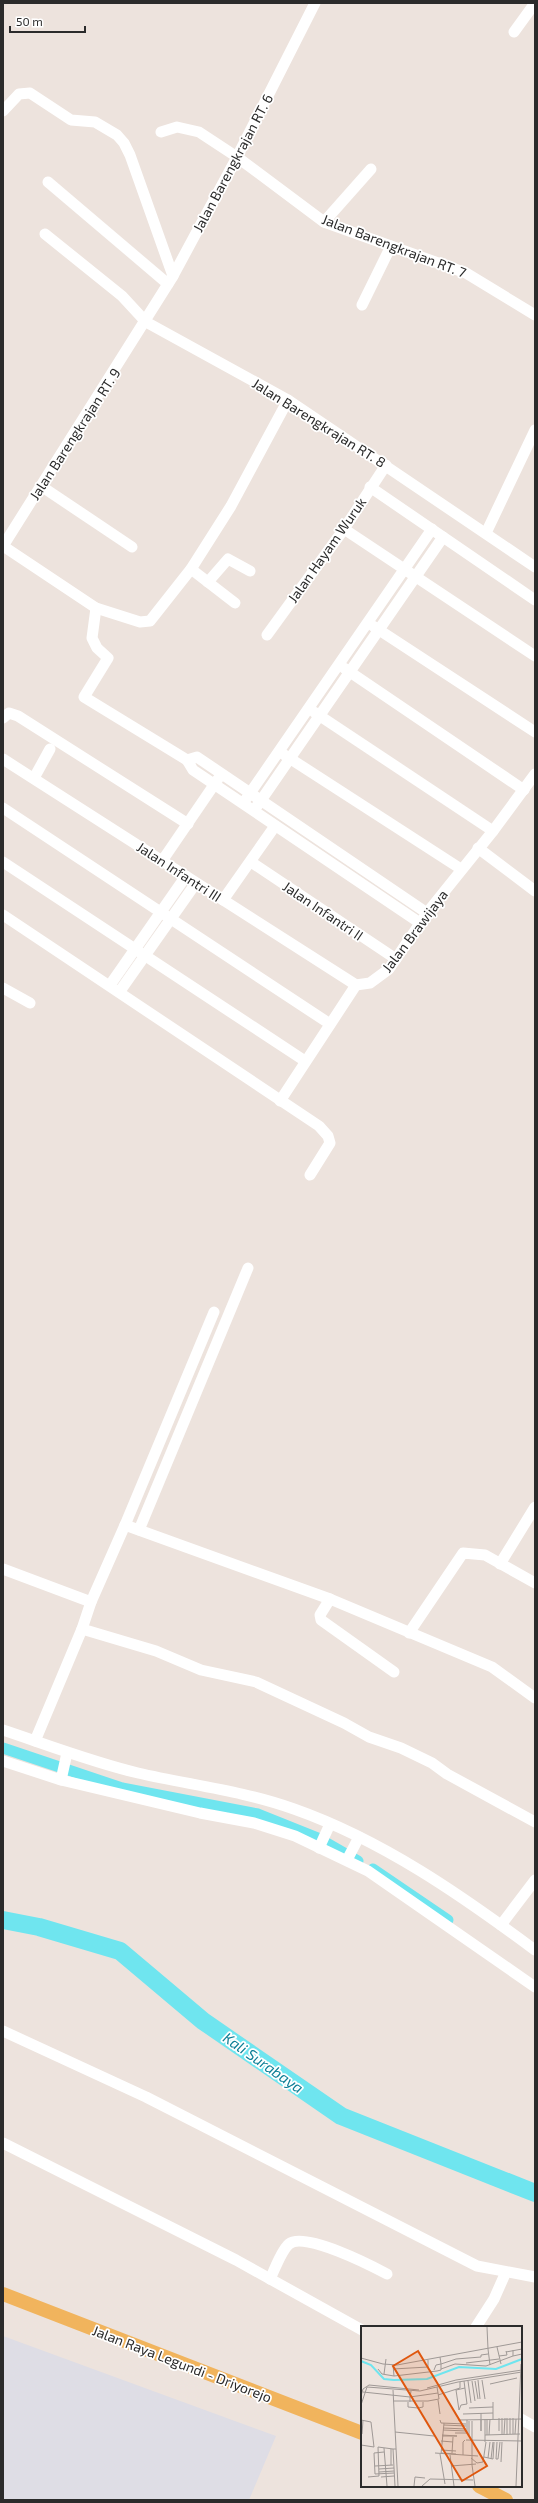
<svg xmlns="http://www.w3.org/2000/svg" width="538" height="2503" viewBox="0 0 538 2503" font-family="'Exo 2',sans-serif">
<rect width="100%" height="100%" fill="#ede3dd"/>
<polygon fill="#dedde5" points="3,2336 276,2436 249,2500 3,2500"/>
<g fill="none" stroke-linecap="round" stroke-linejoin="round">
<g stroke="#6fe5ef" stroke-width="11">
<polyline points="3,1748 122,1788 258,1814 318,1838 358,1861"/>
<polyline points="373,1869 448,1920"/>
</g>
<polyline stroke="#6fe5ef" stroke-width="18" points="3,1920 39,1927 120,1951 203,2021 341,2116 535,2193"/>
<g stroke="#fff" stroke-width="11">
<polyline points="514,32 535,3"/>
<polyline points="3,111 19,94 30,93 71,120 95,122 117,135 124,143 130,155 173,276"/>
<polyline points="161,132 177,127 199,132 237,157 324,222 466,273 535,315"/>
<polyline points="48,182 168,284"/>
<polyline points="324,222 371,169"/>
<polyline points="45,234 122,296 146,322 288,400 535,567"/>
<polyline points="362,305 391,246"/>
<polyline points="41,486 132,547"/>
<polyline points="370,487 535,600"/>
<polyline points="344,529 535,656"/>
<polyline points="486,533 535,430"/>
<polyline points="3,546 173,276 237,157 315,3"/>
<polyline points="3,546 96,608 140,622 150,621 191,569 231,506 288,400"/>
<polyline points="191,569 235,603"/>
<polyline points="208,582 228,559 250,571"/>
<polyline points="96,608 92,638 97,648 108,658 84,697 187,760"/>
<polyline points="373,626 535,732"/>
<polyline points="267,635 344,529 386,465"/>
<polyline points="344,668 524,790"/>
<polyline points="314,712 493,831"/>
<polyline points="3,718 9,713 18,716 188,824"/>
<polyline points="283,754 461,869"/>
<polyline points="3,759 356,985"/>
<polyline points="34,778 50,749"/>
<polyline points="246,799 432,529"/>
<polyline points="257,806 443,537"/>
<polyline points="3,808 330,1024"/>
<polyline points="478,848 535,891"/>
<polyline points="162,861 218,779"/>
<polyline points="3,862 305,1061"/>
<polyline points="251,862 396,959"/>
<polyline points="223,900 275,826"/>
<polyline points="3,915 319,1126 328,1136 330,1143 310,1175"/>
<polyline points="420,923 193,770 187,760 197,757 427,913"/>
<polyline points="110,985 186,876"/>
<polyline points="3,988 30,1003"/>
<polyline points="120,991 196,883"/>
<polyline points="280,1101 356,985 370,983 389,969 427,913 493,831 535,774"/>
<polyline points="125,1525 214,1312"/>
<polyline points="139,1530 248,1268"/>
<polyline points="500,1564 535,1507"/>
<polyline points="3,1569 91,1602"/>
<polyline points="330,1599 320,1615 321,1620 394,1672"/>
<polyline points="82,1629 91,1602 125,1525 330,1599 492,1667 535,1698"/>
<polyline points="409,1633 463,1553 485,1555 535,1583"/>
<path d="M3 1730C48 1745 92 1762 138 1773 190 1785 244 1791 294 1809 382 1840 461 1895 535 1950"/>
<polyline points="35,1741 82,1629 156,1651 201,1670 256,1682 344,1723 369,1737 401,1748 432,1763 447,1774 535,1822"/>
<polyline points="3,1761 61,1780 200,1813 254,1823 295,1836 368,1871 535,1987"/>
<polyline points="61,1780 67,1753"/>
<polyline points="319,1848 330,1824"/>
<polyline points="347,1860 359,1837"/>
<polyline points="501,1925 535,1880"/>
<polyline points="3,2031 146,2097 477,2266 535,2277"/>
<polyline points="3,2143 236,2260 362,2330"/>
<path d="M270 2279C275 2269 281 2251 289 2244 304 2231 372 2266 387 2274"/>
<polyline points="476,2327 494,2299 506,2272"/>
<polyline points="521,2419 535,2427"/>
</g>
<g stroke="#f1b45d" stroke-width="14">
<polyline points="3,2294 362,2433"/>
<polyline points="479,2486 506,2500"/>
</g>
</g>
<g text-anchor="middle" stroke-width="3.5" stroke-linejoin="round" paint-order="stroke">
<g font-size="14" fill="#2b2b2b" stroke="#fff">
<text transform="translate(233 163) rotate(-62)" y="5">Jalan Barengkrajan RT. 6</text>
<text transform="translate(394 246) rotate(21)" y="5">Jalan Barengkrajan RT. 7</text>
<text transform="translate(319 423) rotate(32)" y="5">Jalan Barengkrajan RT. 8</text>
<text transform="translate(75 434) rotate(-57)" y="5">Jalan Barengkrajan RT. 9</text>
<text transform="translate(327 550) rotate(-55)" y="5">Jalan Hayam Wuruk</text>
<text transform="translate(179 872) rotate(33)" y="5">Jalan Infantri III</text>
<text transform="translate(323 911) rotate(34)" y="5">Jalan Infantri II</text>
<text transform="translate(415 931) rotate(-53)" y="5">Jalan Brawijaya</text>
<text transform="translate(182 2364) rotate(21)" y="5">Jalan Raya Legundi - Driyorejo</text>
</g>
<g font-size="15" font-style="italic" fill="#0d7f96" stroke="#fff">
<text transform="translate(263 2063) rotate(35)" y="5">Kali Surabaya</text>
</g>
</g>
<g transform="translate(361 2326)">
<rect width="161" height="161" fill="#ede3dd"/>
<path fill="none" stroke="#6fe5ef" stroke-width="2" d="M0 35 10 39 23 53 33 54 66 53 98 41 135 43 161 33"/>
<path fill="none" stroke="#9f9996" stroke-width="1" d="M126 1 127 23M136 21 140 38M127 23 129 39M152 24V30L161 28M145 26 161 23M138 30 146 29 145 25M0 32 22 38 36 39 161 16M105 37 138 33M17 43 21 48 33 50 32 39M32 43 67 41V34M80 43 94 38 125 40 152 30M73 44 75 39 80 38 79 31M23 48 25 33M33 50 76 45 80 44V38L95 33 120 31V29L127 28M117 54 119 73M121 54 124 73M107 55 110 77M111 55 114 75M114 55 117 73M129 58 156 52M66 62 95 54 161 44M32 64 37 160M2 66 49 71 50 65M77 69 99 62V56M0 70 2 63 8 59 58 64M77 74 79 88M32 75H67L78 73 77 67M47 76V81L57 82 62 81V76M49 76V71L77 67 76 61M0 79 6 61 59 65 97 56 161 46M100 79 98 84 95 64 104 62M100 79 106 78 103 55M108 82 132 81M102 88 132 87M126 93V109M132 93V76M0 94 10 96 13 121M79 94 80 97 105 98M97 94 161 93M120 94V105V87M111 95V139L114 160M83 99 105 100M82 102 105 103M82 104 105 105M138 105V92M34 106 73 110M94 107H106V94M1 108 2 94M141 108V92M143 108 144 92M149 108V92M152 108V92M154 108 155 93M108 109V95M124 109 159 108M128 109 129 93M146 109V92M81 110H96L81 109M105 114 161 115M80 115 92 116M124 116V93M0 119 13 121M17 121 32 123M23 122 26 160M30 123V139M80 124 95 125M23 126 13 127 14 148 33 147M74 127 117 130M80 127 95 128M91 127 92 111M79 128 84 158M80 128 83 97M89 129 93 160M102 129V116L104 114M123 131 132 133 133 116M110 132 116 137 122 136 125 116M127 132 129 116M130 133 132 116M135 133H137L139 116M135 133 136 116M140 136 141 116M14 140 32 139M90 140 115 138M18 143 33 142M18 146 33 145M7 151 18 150 17 121M20 151 33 150M34 160 32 123H35M53 160 54 151 64 152M61 160 69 153 112 154M155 160 160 38"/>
<path fill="#df570e" fill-opacity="0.15" stroke="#df570e" stroke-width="2" d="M57 25 126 140 101 155 32 40Z"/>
<rect width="161" height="161" fill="none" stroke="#2b2b2b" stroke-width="2"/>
</g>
<rect width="538" height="2503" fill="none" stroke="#2b2b2b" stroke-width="8"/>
<path d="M10 26v6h75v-6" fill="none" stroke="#2b2b2b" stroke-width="2"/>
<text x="16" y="26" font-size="12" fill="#2b2b2b" stroke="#ffffff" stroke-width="3" paint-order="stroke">50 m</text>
</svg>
